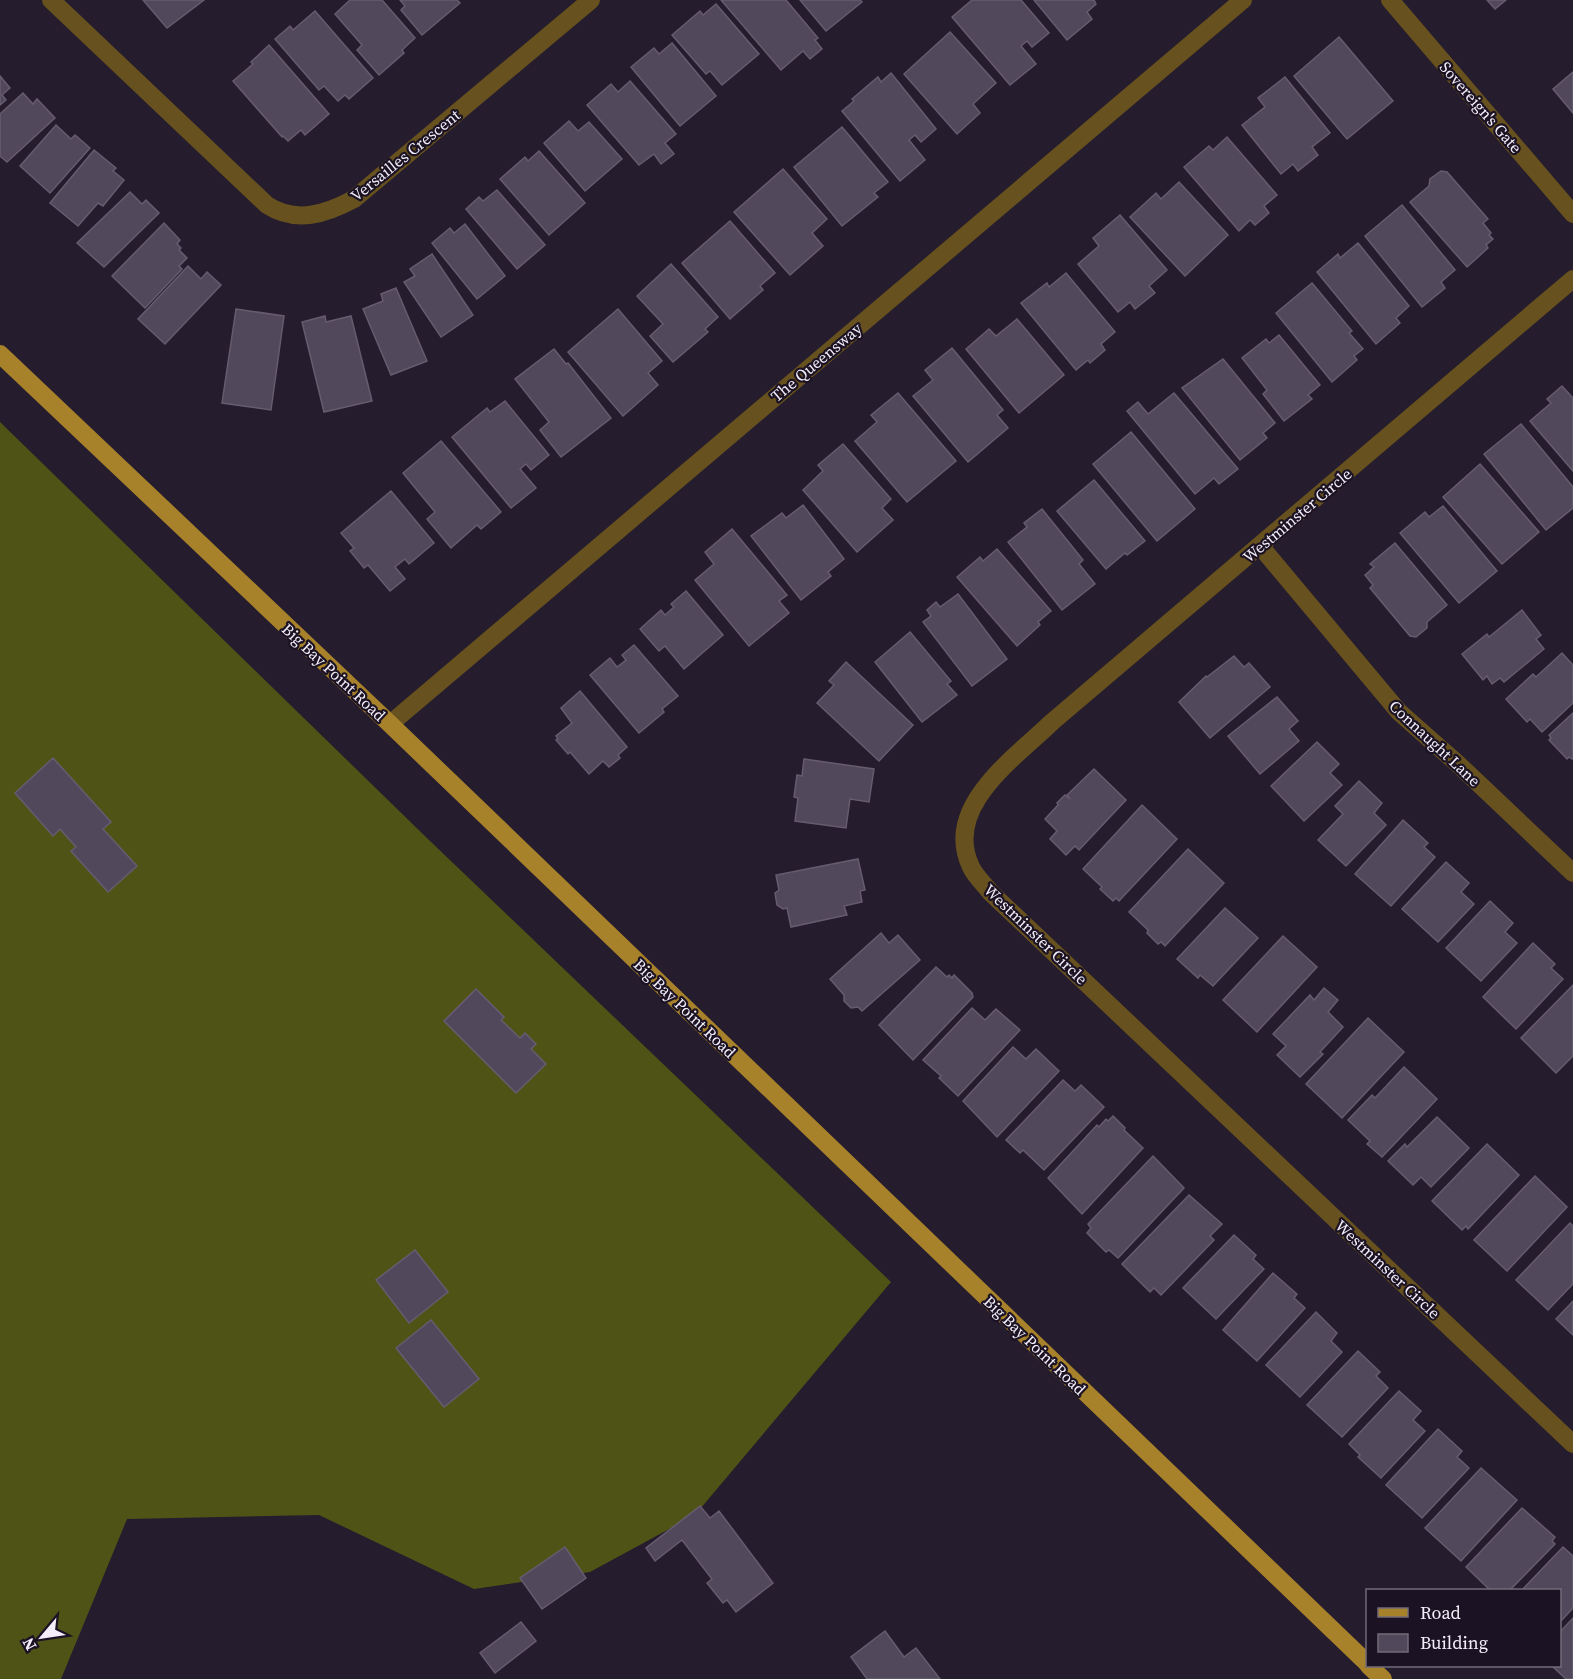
<svg xmlns="http://www.w3.org/2000/svg" width="1573" height="1679" viewBox="0 0 1573 1679" font-family="'Source Serif 4',serif">
<rect width="100%" height="100%" fill="#251c2d"/>
<polygon fill="#4f5416" points="0,422 430,841 891,1282 695,1515 590,1572 474,1589 319,1515 127,1519 61,1679 0,1679"/>
<g fill="#52485b" stroke="#665c70" stroke-width="1.5">
<polygon points="143,0 204,0 167,28"/>
<polygon points="350,0 382,0 415,38 402,50 404,53 379,75 357,50 362,45 335,14"/>
<polygon points="400,0 457,0 460,3 422,35 401,10 405,6"/>
<polygon points="721,0 786,0 818,38 815,40 822,49 810,59 803,51 781,70"/>
<polygon points="800,0 860,0 862,2 826,31"/>
<polygon points="972,0 1021,0 1049,33 1032,47 1027,41 1021,46 1036,64 1010,85 952,17"/>
<polygon points="1034,0 1094,0 1096,4 1087,12 1092,19 1067,40"/>
<polygon points="1487,0 1506,0 1495,9"/>
<polygon points="716,4 759,54 722,85 710,71 706,74 672,35 700,11 703,15"/>
<polygon points="315,11 373,78 349,99 345,95 338,101 324,86 319,90 275,39 290,26 293,30"/>
<polygon points="950,32 996,83 973,104 980,113 957,134 904,74"/>
<polygon points="1339,37 1393,101 1347,139 1294,76"/>
<polygon points="672,43 716,96 680,126 631,67 654,48 659,54"/>
<polygon points="269,45 329,114 305,135 301,130 288,141 283,136 282,137 233,81 253,64 251,62"/>
<polygon points="1573,72 1573,113 1553,89"/>
<polygon points="891,73 936,129 921,142 915,135 909,140 925,160 900,181 842,111 854,101 852,99 878,77 881,82"/>
<polygon points="0,76 10,88 2,95 6,100 0,105"/>
<polygon points="1285,77 1330,133 1312,147 1318,155 1298,171 1293,164 1281,174 1242,125 1265,107 1258,98"/>
<polygon points="630,81 676,134 665,143 674,154 661,164 654,154 639,165 587,105 611,84 618,92"/>
<polygon points="23,93 33,104 37,99 55,118 7,162 0,156 0,114"/>
<polygon points="569,121 578,131 589,122 622,159 585,191 544,143"/>
<polygon points="56,125 71,139 75,135 90,148 50,193 20,166"/>
<polygon points="842,127 888,182 874,193 878,197 842,226 794,167"/>
<polygon points="1227,137 1277,195 1264,206 1269,213 1255,225 1250,220 1239,231 1184,167 1209,146 1213,150"/>
<polygon points="94,150 116,168 113,171 124,180 103,206 98,203 78,226 50,203"/>
<polygon points="539,151 585,203 549,235 500,179 525,157 528,161"/>
<polygon points="783,169 827,219 812,233 823,246 790,275 734,212"/>
<polygon points="1441,171 1447,172 1488,219 1483,223 1491,233 1489,235 1493,239 1486,245 1488,248 1467,267 1410,202 1429,186 1430,179"/>
<polygon points="1179,182 1228,235 1185,276 1130,217 1156,193 1161,199"/>
<polygon points="497,190 545,245 517,269 466,209 479,197 483,201"/>
<polygon points="130,192 142,204 146,200 159,213 104,267 77,243"/>
<polygon points="1402,205 1455,270 1441,282 1445,288 1422,307 1365,236"/>
<polygon points="1120,215 1167,270 1149,286 1155,293 1135,309 1130,302 1118,312 1078,264 1099,246 1093,238"/>
<polygon points="730,221 775,273 760,286 763,290 730,319 682,263"/>
<polygon points="164,223 180,240 177,244 181,248 179,250 187,258 179,266 182,269 145,308 112,276"/>
<polygon points="465,224 505,276 477,299 432,243 450,228 454,233"/>
<polygon points="1358,243 1409,306 1396,318 1400,323 1376,344 1317,272 1338,254 1340,258"/>
<polygon points="432,254 473,315 441,337 404,282 415,276 410,269"/>
<polygon points="671,264 718,317 705,329 708,332 673,362 650,336 663,324 637,296"/>
<polygon points="188,266 201,279 207,272 221,285 165,344 138,319"/>
<polygon points="1066,273 1115,332 1101,344 1105,350 1090,363 1088,360 1076,370 1021,303 1047,283 1049,287"/>
<polygon points="1312,283 1352,331 1349,333 1363,349 1354,356 1357,360 1332,382 1276,313"/>
<polygon points="396,288 427,361 391,375 363,309 383,301 381,294"/>
<polygon points="236,309 284,316 271,410 222,403"/>
<polygon points="618,309 662,361 648,373 658,385 623,416 568,352"/>
<polygon points="325,316 326,322 351,316 372,401 324,412 302,322"/>
<polygon points="1017,319 1064,375 1019,413 966,349 989,329 996,336"/>
<polygon points="1279,335 1320,385 1308,395 1312,399 1284,421 1263,394 1267,390 1242,358 1266,339 1269,343"/>
<polygon points="952,348 1003,410 997,415 1008,428 968,462 913,396 933,380 925,370"/>
<polygon points="554,349 566,364 568,363 611,418 561,457 540,430 549,422 515,379"/>
<polygon points="1223,359 1275,423 1263,433 1267,438 1240,460 1182,388"/>
<polygon points="1562,386 1573,398 1573,471 1530,421 1551,403 1547,399"/>
<polygon points="898,393 956,461 907,502 855,441 877,422 871,415"/>
<polygon points="1174,393 1238,469 1219,484 1214,478 1195,494 1127,411 1138,402 1148,414"/>
<polygon points="505,401 549,455 531,470 526,464 520,469 536,488 511,508 452,437 487,408 490,412"/>
<polygon points="1521,424 1573,487 1573,508 1546,530 1484,454"/>
<polygon points="1131,432 1195,509 1157,541 1093,464"/>
<polygon points="441,441 501,512 481,529 477,525 451,548 427,519 435,512 403,473"/>
<polygon points="843,444 891,499 882,508 893,520 857,552 803,490 823,471 818,465"/>
<polygon points="1480,464 1539,532 1502,564 1443,497"/>
<polygon points="1094,480 1145,541 1127,555 1125,553 1106,569 1057,511"/>
<polygon points="391,491 434,543 409,564 405,559 395,567 405,579 390,591 368,565 364,568 350,551 354,548 341,533"/>
<polygon points="803,505 844,559 828,572 831,576 801,600 751,536 782,513 786,518"/>
<polygon points="1443,506 1497,571 1459,603 1400,533 1425,512 1429,517"/>
<polygon points="1042,509 1083,560 1079,564 1095,584 1062,610 1008,542 1027,527 1024,523"/>
<polygon points="732,529 787,595 779,601 789,613 749,646 695,580 714,564 705,552"/>
<polygon points="1395,543 1447,605 1427,622 1427,628 1416,637 1410,636 1370,588 1373,585 1365,575 1374,567 1370,564"/>
<polygon points="997,549 1051,611 1038,622 1040,625 1017,646 957,577 980,557 983,561"/>
<polygon points="686,591 723,635 684,669 665,646 659,651 640,629 661,610 665,615 674,607 671,604"/>
<polygon points="958,594 1007,659 972,686 923,622 931,616 927,610 936,602 940,607"/>
<polygon points="1522,610 1541,635 1536,639 1544,649 1504,682 1500,678 1492,684 1487,676 1483,680 1462,654 1487,634 1489,637"/>
<polygon points="910,632 951,681 947,684 957,695 922,722 875,662"/>
<polygon points="634,645 678,696 662,709 664,712 639,733 590,675 610,658 617,667 626,660 622,655"/>
<polygon points="1562,653 1573,665 1573,703 1542,732 1530,719 1527,722 1506,699 1533,674 1536,677"/>
<polygon points="1234,656 1244,667 1249,663 1270,687 1210,738 1179,702 1206,676 1207,677"/>
<polygon points="846,662 913,725 879,761 817,703 834,685 829,681"/>
<polygon points="580,691 627,747 618,755 620,758 609,767 603,761 589,774 570,752 568,754 556,740 558,739 556,736 572,723 561,708"/>
<polygon points="1277,697 1298,721 1289,729 1299,741 1260,774 1228,736"/>
<polygon points="1573,713 1573,758 1572,759 1569,757 1567,759 1549,740 1551,738 1549,735"/>
<polygon points="1317,742 1339,764 1330,773 1342,785 1304,821 1271,786"/>
<polygon points="53,758 111,822 103,829 137,866 108,892 71,851 76,847 60,829 53,836 15,793"/>
<polygon points="804,759 874,769 869,802 850,799 846,828 795,821 798,798 794,797 797,775 802,776"/>
<polygon points="1094,769 1126,800 1079,850 1075,846 1066,855 1050,839 1057,831 1045,819 1058,805 1057,803 1065,795 1070,799 1067,795"/>
<polygon points="1359,781 1382,803 1374,813 1386,825 1346,866 1318,840 1343,814 1335,806"/>
<polygon points="1142,805 1177,839 1119,901 1116,898 1113,901 1100,889 1102,887 1083,869"/>
<polygon points="1403,820 1428,843 1424,847 1435,857 1391,906 1355,874"/>
<polygon points="1188,849 1224,883 1165,946 1161,942 1158,944 1147,933 1148,930 1129,912"/>
<polygon points="858,859 865,890 860,891 862,902 844,906 847,915 791,927 787,908 783,909 777,905 775,893 779,890 776,875"/>
<polygon points="1446,862 1469,883 1461,892 1474,904 1438,942 1402,909"/>
<polygon points="1490,901 1513,923 1505,932 1517,943 1481,981 1446,948"/>
<polygon points="1225,908 1258,938 1213,986 1200,975 1198,978 1177,959"/>
<polygon points="881,933 889,943 898,935 920,960 862,1011 858,1007 851,1008 844,1001 844,995 830,979"/>
<polygon points="1283,936 1317,967 1257,1032 1223,1000"/>
<polygon points="1533,943 1555,964 1551,968 1563,979 1516,1029 1483,997"/>
<polygon points="936,967 947,977 949,975 952,978 954,975 972,993 973,997 913,1060 879,1025"/>
<polygon points="1573,985 1573,1056 1556,1073 1521,1038"/>
<polygon points="1324,988 1338,1000 1328,1012 1343,1027 1320,1052 1323,1054 1300,1077 1277,1055 1286,1046 1273,1034 1310,995 1314,1000"/>
<polygon points="476,989 504,1017 501,1020 520,1038 525,1033 536,1044 531,1049 546,1064 516,1093 444,1021"/>
<polygon points="972,1008 985,1020 996,1009 1020,1030 958,1096 939,1078 941,1076 923,1060"/>
<polygon points="1368,1018 1404,1052 1342,1118 1306,1084"/>
<polygon points="1013,1047 1026,1059 1036,1049 1059,1071 997,1137 963,1101"/>
<polygon points="1404,1067 1437,1099 1382,1157 1367,1144 1370,1141 1348,1120 1372,1095 1375,1098"/>
<polygon points="1063,1080 1075,1091 1081,1085 1104,1107 1044,1170 1023,1150 1020,1153 1006,1140"/>
<polygon points="1113,1116 1125,1128 1124,1130 1143,1148 1082,1214 1048,1178 1097,1125 1099,1127 1106,1119 1108,1121"/>
<polygon points="1437,1117 1469,1148 1431,1187 1421,1177 1413,1185 1388,1161 1405,1144 1407,1147"/>
<polygon points="1487,1144 1519,1175 1468,1229 1466,1226 1462,1230 1432,1201"/>
<polygon points="1153,1156 1184,1188 1118,1258 1109,1250 1106,1252 1087,1233 1091,1228 1088,1224"/>
<polygon points="1535,1176 1567,1207 1507,1271 1474,1240"/>
<polygon points="1189,1195 1222,1224 1210,1236 1214,1240 1161,1295 1154,1288 1150,1292 1122,1264"/>
<polygon points="1570,1223 1573,1226 1573,1284 1548,1310 1516,1280"/>
<polygon points="1234,1235 1256,1255 1253,1259 1264,1269 1216,1319 1183,1288"/>
<polygon points="415,1250 448,1292 409,1323 376,1280"/>
<polygon points="1273,1273 1297,1294 1294,1298 1305,1308 1257,1361 1223,1330"/>
<polygon points="1573,1301 1573,1335 1556,1319"/>
<polygon points="1316,1312 1337,1333 1331,1341 1342,1352 1300,1397 1266,1365"/>
<polygon points="431,1320 479,1379 444,1407 396,1348"/>
<polygon points="1358,1351 1380,1372 1376,1376 1388,1388 1342,1437 1307,1405"/>
<polygon points="1399,1391 1421,1411 1413,1420 1425,1431 1381,1478 1358,1457 1360,1455 1349,1444"/>
<polygon points="1438,1429 1462,1451 1457,1457 1469,1468 1422,1518 1386,1485"/>
<polygon points="1481,1468 1517,1500 1461,1561 1425,1528"/>
<polygon points="700,1506 710,1518 719,1511 773,1583 736,1612 727,1600 723,1603 707,1583 712,1579 682,1540 655,1561 646,1548"/>
<polygon points="1522,1508 1555,1537 1552,1541 1555,1544 1510,1590 1490,1590 1466,1567"/>
<polygon points="565,1547 586,1578 542,1609 520,1578"/>
<polygon points="1563,1547 1573,1556 1573,1608 1560,1622 1560,1590 1522,1590"/>
<polygon points="1573,1618 1573,1679 1566,1679 1552,1666 1560,1666 1560,1632"/>
<polygon points="521,1622 536,1641 495,1673 480,1653"/>
<polygon points="885,1631 904,1657 916,1648 940,1679 867,1679 851,1657"/>
</g>
<g fill="none" stroke-linecap="round" stroke-linejoin="round">
<g stroke="#67511e" stroke-width="18">
<path d="M51 0 267 205C296 224 326 214 354 199L591 0"/>
<polyline points="1390,0 1573,214"/>
<path d="M1573 279 1052 722C1015 758 942 807 971 867 975 876 985 885 991 893L1573 1444"/>
<polyline points="1261,547 1399,712 1458,764 1573,873"/>
<polyline points="390,724 1243,0"/>
</g>
<g stroke="#a7822b" stroke-width="18">
<polyline points="0,354 390,724 1368,1664"/>
<polyline points="1369,1666 1383,1679"/>
</g>
</g>
<g text-anchor="middle" stroke-width="4.5" stroke-linejoin="round" paint-order="stroke">
<g font-size="16" fill="#f4eefa" stroke="#1b1323">
<text transform="translate(1481 107) rotate(49)" y="6">Sovereign's Gate</text>
<text transform="translate(405 155) rotate(-39)" y="6">Versailles Crescent</text>
<text transform="translate(816 362) rotate(-40)" y="6">The Queensway</text>
<text transform="translate(1297 515) rotate(-40)" y="6">Westminster Circle</text>
<text transform="translate(334 672) rotate(43)" y="6">Big Bay Point Road</text>
<text transform="translate(1435 743) rotate(43)" y="6">Connaught Lane</text>
<text transform="translate(1036 934) rotate(44)" y="6">Westminster Circle</text>
<text transform="translate(685 1008) rotate(44)" y="6">Big Bay Point Road</text>
<text transform="translate(1388 1269) rotate(43)" y="6">Westminster Circle</text>
<text transform="translate(1035 1345) rotate(44)" y="6">Big Bay Point Road</text>
</g>
</g>
<rect x="1366" y="1589" width="195" height="78" fill="#1b1323" stroke="#726b79" stroke-width="1.5"/>
<rect x="1378" y="1608" width="30" height="9" fill="#a7822b" stroke="#726b79" stroke-width="1.5"/>
<text x="1420" y="1619" font-size="18" fill="#f4eefa">Road</text>
<rect x="1378" y="1634" width="30" height="18" fill="#52485b" stroke="#726b79" stroke-width="1.5"/>
<text x="1420" y="1649" font-size="18" fill="#f4eefa">Building</text>
<g transform="translate(42 1637) rotate(241)" stroke="#1b1323" stroke-width="4.5" paint-order="stroke">
<path d="M0-4.5L10 22L0 15L-10 22Z" fill="#f4eefa"/>
<text y="-9" font-size="16" font-weight="bold" text-anchor="middle" fill="#f4eefa">N</text>
</g>
</svg>
